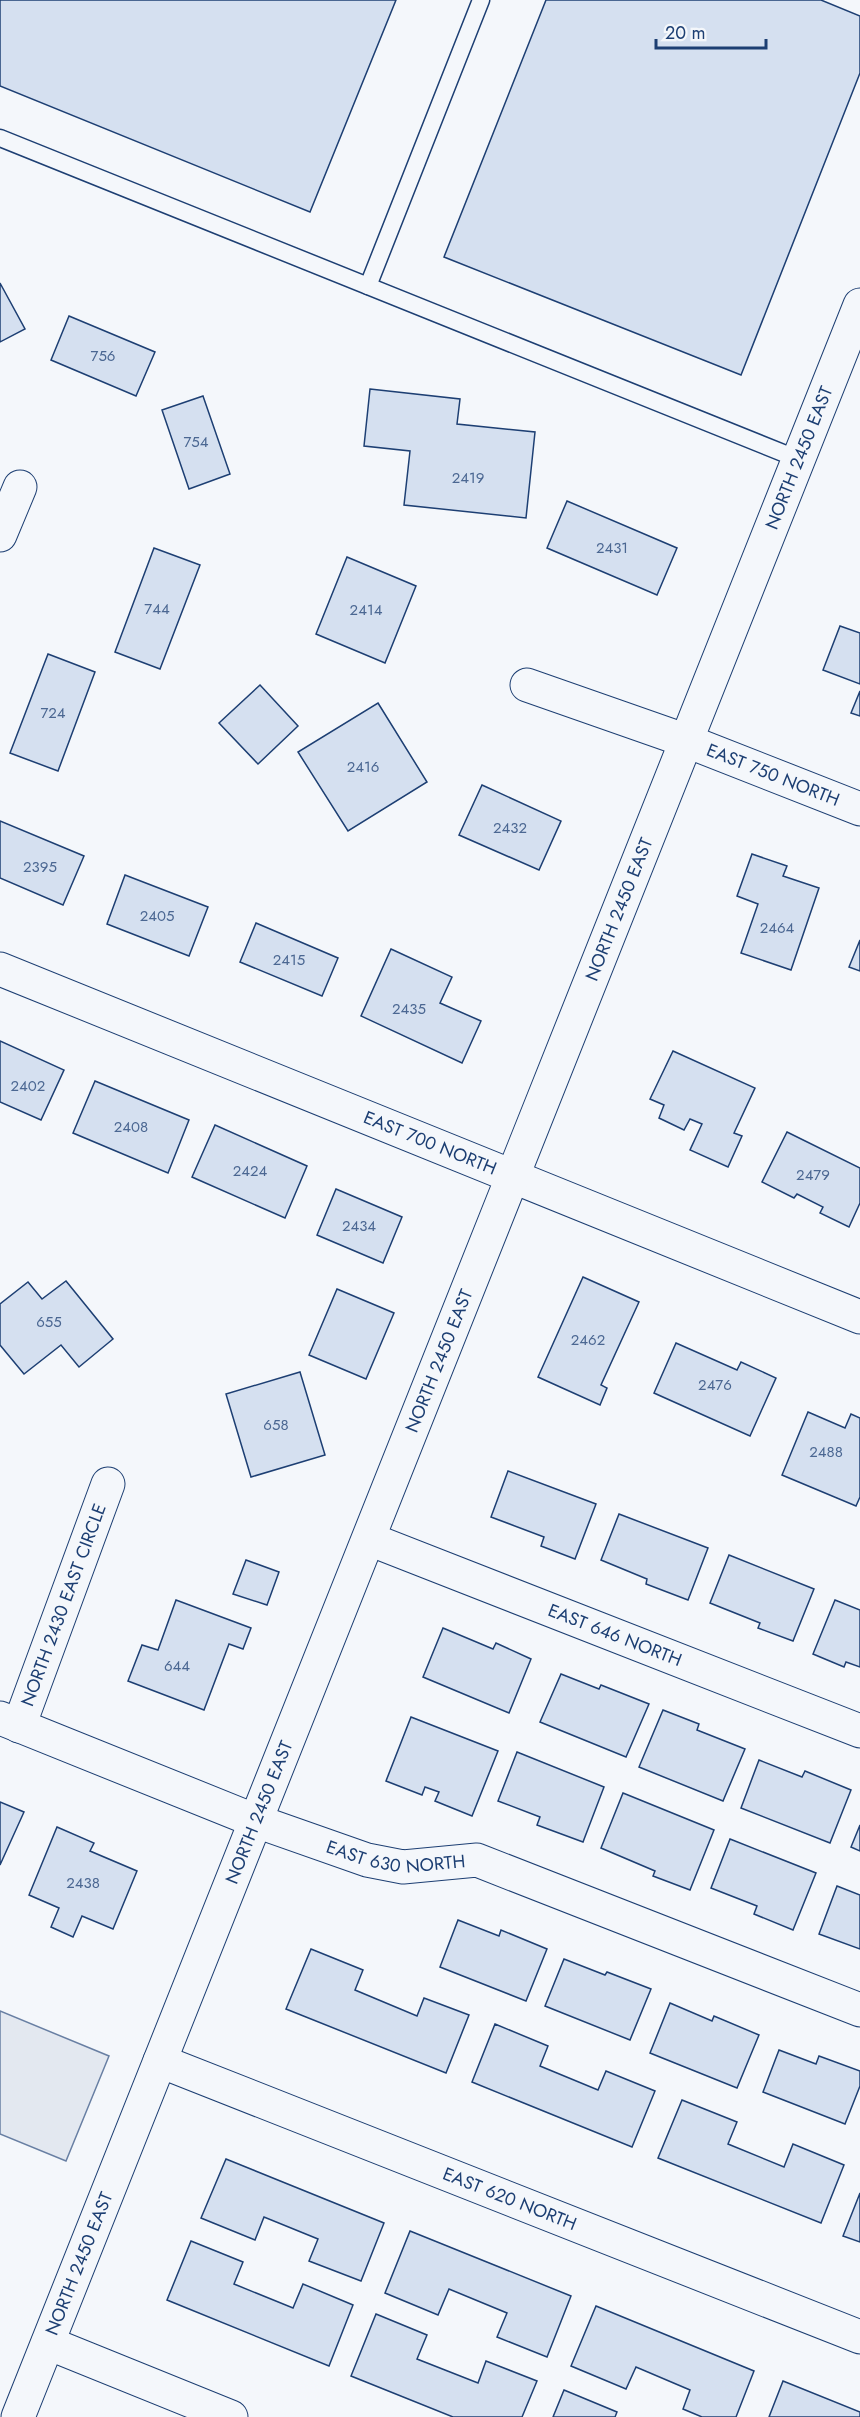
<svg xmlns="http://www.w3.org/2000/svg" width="860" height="2417" viewBox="0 0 860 2417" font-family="Jost,sans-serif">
<rect width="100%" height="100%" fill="#f4f7fb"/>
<polygon fill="#e3e8f0" stroke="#687fa3" stroke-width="1.5" points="0,2011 109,2056 66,2161 0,2134"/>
<g fill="#d5e0f0" stroke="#1d3f73" stroke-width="1.5">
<polygon points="0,0 396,0 310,212 0,86"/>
<polygon points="546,0 821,0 860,16 860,73 741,375 444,257"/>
<polygon points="0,283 25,329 0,342"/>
<polygon points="69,316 155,352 136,396 51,360"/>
<polygon points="370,389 460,399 457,424 535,432 526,518 404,505 410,451 364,446"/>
<polygon points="203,396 230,474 189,489 162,410"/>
<polygon points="567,501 677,548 657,595 547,548"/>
<polygon points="154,548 200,565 160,669 115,652"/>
<polygon points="347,557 416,586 385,663 316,634"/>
<polygon points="840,626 860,633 860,684 823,670"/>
<polygon points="48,654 95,672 58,771 10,753"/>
<polygon points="260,685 298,726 258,764 219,723"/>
<polygon points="860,691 860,716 851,713"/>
<polygon points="378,703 427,782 348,831 298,752"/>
<polygon points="482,785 561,821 539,870 459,835"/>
<polygon points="0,821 84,856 63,905 0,878"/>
<polygon points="752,854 787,866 783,876 819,888 791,970 741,953 758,904 737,896"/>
<polygon points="125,875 208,907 189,956 107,924"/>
<polygon points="256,923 338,958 322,996 240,962"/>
<polygon points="860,940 860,971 849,967"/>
<polygon points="391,949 452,977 440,1003 481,1021 462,1063 361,1016"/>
<polygon points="0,1041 64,1070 41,1120 0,1102"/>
<polygon points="673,1051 755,1088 734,1133 742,1136 728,1167 690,1150 702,1124 690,1119 684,1130 659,1118 664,1105 650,1099"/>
<polygon points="95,1081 189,1120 168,1173 73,1133"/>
<polygon points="215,1125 307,1166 285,1218 192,1177"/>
<polygon points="787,1132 860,1168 860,1203 849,1227 820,1213 823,1207 797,1194 794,1198 762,1182"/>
<polygon points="336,1189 402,1217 383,1263 317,1235"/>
<polygon points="583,1277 639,1302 601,1385 607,1388 600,1405 538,1377"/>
<polygon points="66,1281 113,1339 79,1367 61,1345 24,1374 0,1345 0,1304 28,1282 42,1299"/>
<polygon points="337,1289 394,1313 366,1379 309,1355"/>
<polygon points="676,1343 737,1370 741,1362 776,1378 750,1436 654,1393"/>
<polygon points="300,1372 325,1455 251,1477 226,1394"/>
<polygon points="808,1412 845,1428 851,1414 860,1418 860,1497 856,1506 782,1475"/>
<polygon points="508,1471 596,1504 575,1559 541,1546 544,1537 491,1517"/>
<polygon points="619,1514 708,1548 688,1600 646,1584 647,1579 601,1560"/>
<polygon points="729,1555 814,1589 793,1641 758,1628 760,1623 710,1603"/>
<polygon points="246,1560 279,1572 267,1605 233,1594"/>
<polygon points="176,1600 251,1628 243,1649 229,1644 204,1710 128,1681 142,1645 158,1650"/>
<polygon points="835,1600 860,1610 860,1667 846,1662 844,1667 813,1654"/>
<polygon points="443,1628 493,1649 496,1643 531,1659 509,1713 423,1677"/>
<polygon points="561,1674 599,1689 601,1685 649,1704 626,1757 540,1722"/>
<polygon points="663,1710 699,1724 697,1730 745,1749 723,1801 639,1767"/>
<polygon points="411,1717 498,1751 472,1816 435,1801 439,1792 425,1787 422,1795 386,1781"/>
<polygon points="517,1752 604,1787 583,1842 537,1825 540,1817 498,1801"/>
<polygon points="759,1760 802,1777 805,1771 851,1790 830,1843 741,1808"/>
<polygon points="623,1793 714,1830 690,1890 653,1876 655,1871 601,1848"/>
<polygon points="0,1802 24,1812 0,1865"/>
<polygon points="860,1825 860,1851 851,1847"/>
<polygon points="57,1827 94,1843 90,1851 137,1871 113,1929 82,1916 73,1937 51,1927 59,1908 29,1895"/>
<polygon points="730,1839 816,1873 793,1930 754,1914 757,1906 711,1888"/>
<polygon points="837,1886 860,1895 860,1949 819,1934"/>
<polygon points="458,1920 499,1936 501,1930 547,1949 526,2001 440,1967"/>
<polygon points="311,1949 363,1970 355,1990 417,2016 424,1998 469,2015 446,2073 286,2009"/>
<polygon points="564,1959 605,1975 607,1972 651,1989 630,2040 545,2006"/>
<polygon points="670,2003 712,2021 714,2016 759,2035 737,2088 650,2053"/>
<polygon points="495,2024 548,2046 540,2066 598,2090 606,2071 655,2091 632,2147 472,2082"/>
<polygon points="779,2050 816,2064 819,2056 860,2071 860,2086 845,2124 763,2092"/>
<polygon points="682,2100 737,2122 728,2144 784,2167 793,2144 844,2165 821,2223 658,2158"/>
<polygon points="226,2159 384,2223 361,2281 309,2261 318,2239 264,2217 255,2240 201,2218"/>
<polygon points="860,2193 860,2242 843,2236"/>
<polygon points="410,2231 571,2296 547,2357 497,2337 507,2313 449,2289 438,2315 385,2293"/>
<polygon points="191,2241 243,2262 234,2284 293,2308 303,2284 353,2305 329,2366 167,2300"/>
<polygon points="596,2306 754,2371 736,2417 702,2417 683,2409 690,2390 636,2367 626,2389 571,2366"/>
<polygon points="376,2314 427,2335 417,2359 478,2383 486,2361 537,2381 522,2417 453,2417 351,2376"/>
<polygon points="783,2381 860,2412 860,2417 769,2417"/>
<polygon points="564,2390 617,2412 615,2417 553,2417"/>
</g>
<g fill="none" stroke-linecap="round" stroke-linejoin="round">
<defs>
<g id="service">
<polyline points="0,138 798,459"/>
<polyline points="368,286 481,0"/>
</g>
<g id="minor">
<polyline points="0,535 20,487"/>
<path id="s1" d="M527 685 687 741 860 809"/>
<path id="s2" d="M0 969 860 1317"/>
<path id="s3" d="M369 1539 860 1731"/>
<path id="s4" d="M0 1718 256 1821 367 1860 403 1867 477 1860 860 2010"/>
<path id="s5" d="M19 1726 108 1484"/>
<path id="s6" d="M160 2061 860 2337"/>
<polyline points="48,2343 231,2417"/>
</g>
<g id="tertiary">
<path id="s7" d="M18 2417 860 305"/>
</g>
</defs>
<use href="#service" stroke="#1d3f73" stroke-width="19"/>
<use href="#minor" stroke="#1d3f73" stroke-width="35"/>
<use href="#tertiary" stroke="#1d3f73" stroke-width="35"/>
<use href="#service" stroke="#f4f7fb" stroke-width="16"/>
<use href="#minor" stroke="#f4f7fb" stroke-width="33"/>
<use href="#tertiary" stroke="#f4f7fb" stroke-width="33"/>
</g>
<g text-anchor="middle" stroke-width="4.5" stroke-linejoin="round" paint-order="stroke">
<g font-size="15" fill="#4b6792">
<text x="103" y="361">756</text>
<text x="196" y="447">754</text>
<text x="468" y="483">2419</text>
<text x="612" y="553">2431</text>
<text x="157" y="614">744</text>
<text x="366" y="615">2414</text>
<text x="53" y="718">724</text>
<text x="363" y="772">2416</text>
<text x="510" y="833">2432</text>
<text x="40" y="872">2395</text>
<text x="157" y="921">2405</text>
<text x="777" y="933">2464</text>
<text x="289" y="965">2415</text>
<text x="409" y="1014">2435</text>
<text x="28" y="1091">2402</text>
<text x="131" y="1132">2408</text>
<text x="250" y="1176">2424</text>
<text x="813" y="1180">2479</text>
<text x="359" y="1231">2434</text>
<text x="49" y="1327">655</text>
<text x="588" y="1345">2462</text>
<text x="715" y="1390">2476</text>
<text x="276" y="1430">658</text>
<text x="826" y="1457">2488</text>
<text x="177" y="1671">644</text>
<text x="83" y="1888">2438</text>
</g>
<g font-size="18" fill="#1d3f73" stroke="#f4f7fb">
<text dy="6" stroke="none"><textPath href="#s7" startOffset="2109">NORTH 2450 EAST</textPath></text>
<text dy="6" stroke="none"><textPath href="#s1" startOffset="262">EAST 750 NORTH</textPath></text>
<text dy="6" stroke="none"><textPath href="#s7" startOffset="1623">NORTH 2450 EAST</textPath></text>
<text dy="6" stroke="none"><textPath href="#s2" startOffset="464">EAST 700 NORTH</textPath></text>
<text dy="6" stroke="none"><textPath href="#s7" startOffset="1137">NORTH 2450 EAST</textPath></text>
<text dy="6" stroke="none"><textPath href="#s5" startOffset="129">NORTH 2430 EAST CIRCLE</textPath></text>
<text dy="6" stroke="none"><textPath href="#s3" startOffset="264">EAST 646 NORTH</textPath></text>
<text dy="6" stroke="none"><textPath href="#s7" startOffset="651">NORTH 2450 EAST</textPath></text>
<text dy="6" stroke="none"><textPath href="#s4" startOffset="422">EAST 630 NORTH</textPath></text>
<text dy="6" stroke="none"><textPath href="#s6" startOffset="376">EAST 620 NORTH</textPath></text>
<text dy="6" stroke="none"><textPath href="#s7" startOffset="165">NORTH 2450 EAST</textPath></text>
</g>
</g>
<path d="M656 39v9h110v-9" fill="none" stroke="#1d3f73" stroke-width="3"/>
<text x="665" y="39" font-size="18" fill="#1d3f73" stroke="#f4f7fb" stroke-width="4.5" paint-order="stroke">20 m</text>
</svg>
